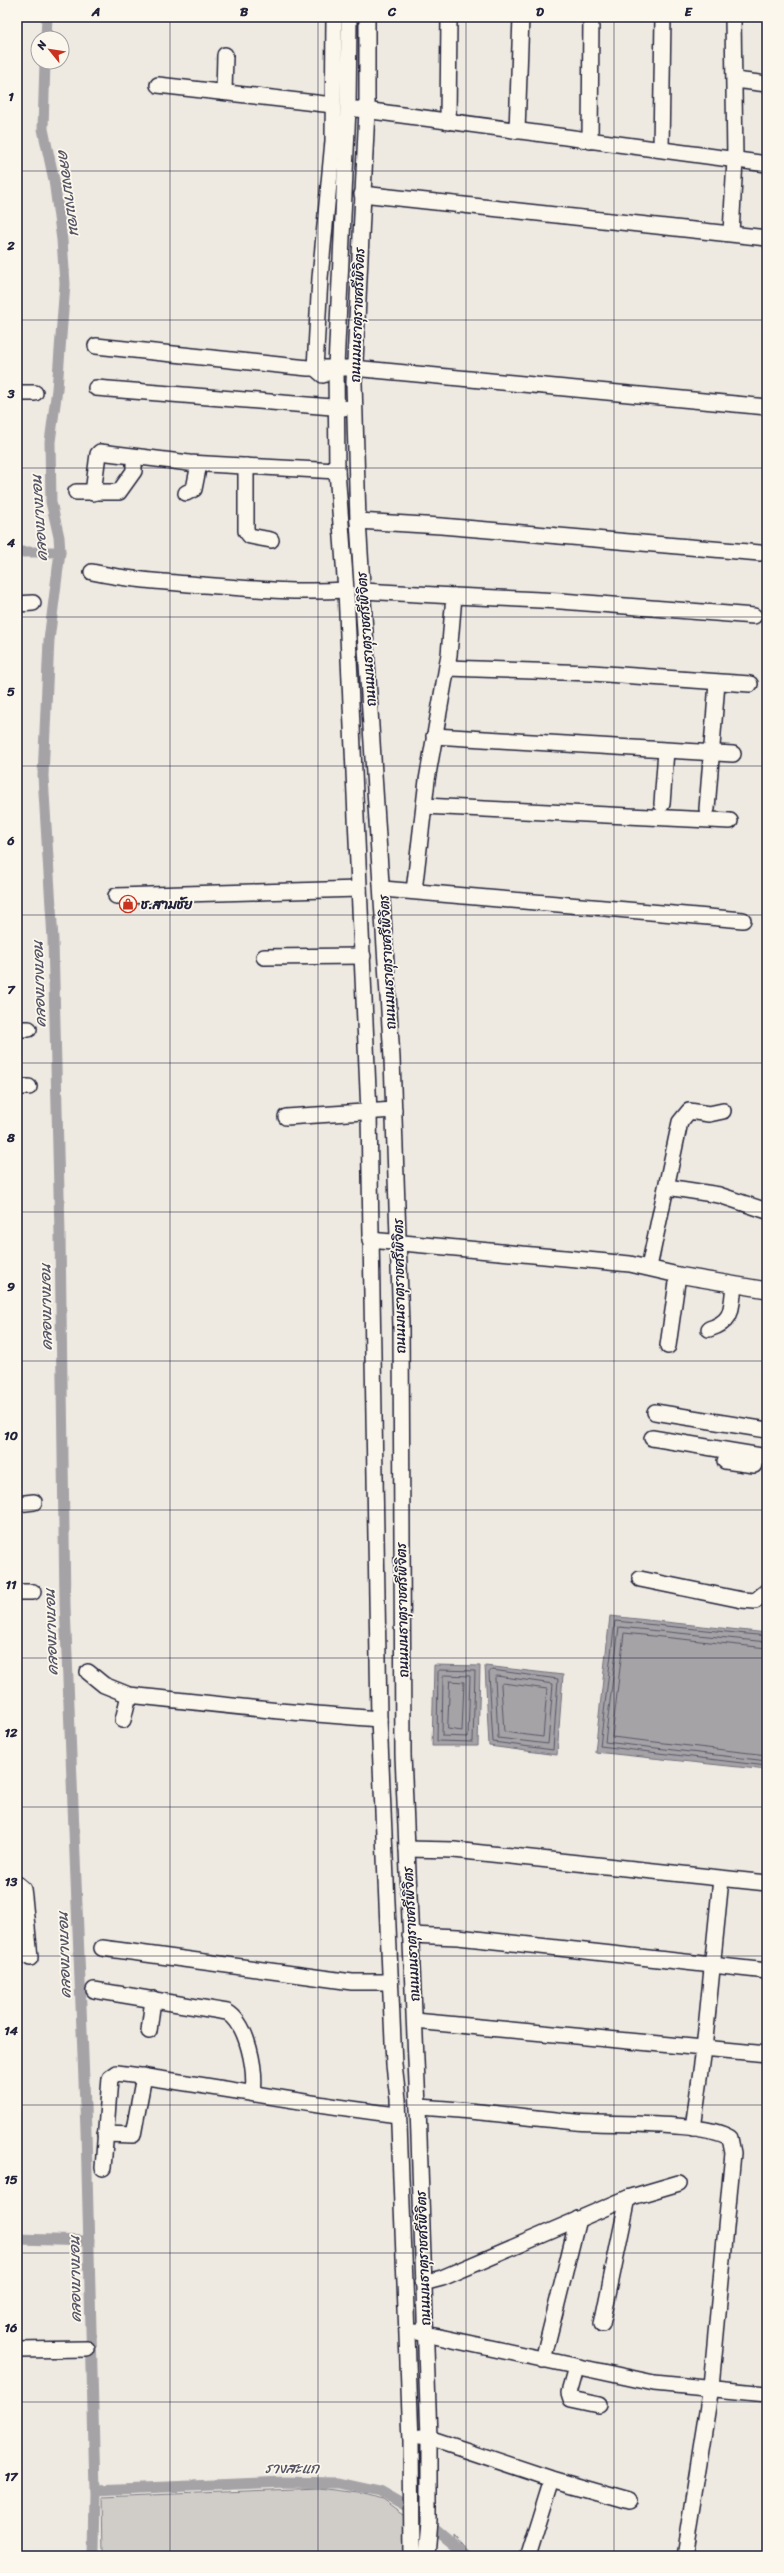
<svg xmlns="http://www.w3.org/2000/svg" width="784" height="2573" viewBox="0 0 784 2573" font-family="Sriracha,'Playpen Sans Thai',sans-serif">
<rect width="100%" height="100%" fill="#eeeae2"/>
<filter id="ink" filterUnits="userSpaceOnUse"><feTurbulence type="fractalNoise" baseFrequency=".025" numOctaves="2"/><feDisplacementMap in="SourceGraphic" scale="8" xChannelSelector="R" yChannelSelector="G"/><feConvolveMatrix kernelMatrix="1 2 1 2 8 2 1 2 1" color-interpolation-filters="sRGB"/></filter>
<g filter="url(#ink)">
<g fill="#d0cdc9" stroke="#797882">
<polygon points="319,2488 358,2493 382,2500 407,2518 408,2556 103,2556 102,2497"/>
<polygon points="452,2534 472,2556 453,2556"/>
</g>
<g fill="#a6a3a7" stroke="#716f7c">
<polygon points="610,1616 767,1633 767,1770 595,1752"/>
<polygon points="434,1665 480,1666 478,1746 432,1746"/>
<polygon points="485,1666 563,1675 557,1755 489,1746"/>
</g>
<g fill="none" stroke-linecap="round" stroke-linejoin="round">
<g stroke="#575666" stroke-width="1">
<polyline points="767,1636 615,1621 600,1746 767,1766"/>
<polyline points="767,1642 619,1627 605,1742 767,1761"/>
<polyline points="767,1648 624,1633 612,1737 767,1755"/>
<polygon points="440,1670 475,1671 473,1742 437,1741 438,1672"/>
<polygon points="492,1670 558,1679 553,1750 493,1742 489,1673"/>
<polygon points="445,1675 470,1676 468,1737 442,1736 443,1677"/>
<polygon points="497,1676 553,1684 548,1744 498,1738 495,1678"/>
<polygon points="450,1681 464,1682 462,1731 448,1729"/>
<polygon points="503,1683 547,1689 543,1737 504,1732 501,1685"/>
</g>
<g stroke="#a6a3a7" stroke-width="11">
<polyline points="46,38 47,17"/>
<polyline points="45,62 43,129 54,180 62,240 65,284 57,389 50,442 51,502 59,537 60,552 49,640 43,776 53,940 60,1234 65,1605 86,2131 95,2490 94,2556"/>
<polyline points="17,552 60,552"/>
<polyline points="17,2239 89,2241"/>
<polyline points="95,2490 285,2482 339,2483 380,2492 408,2508 466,2556"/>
</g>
<defs>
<g id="minor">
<polyline points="349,17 348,108 336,367 337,471 346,590 369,1113 379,1719 394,2065 398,2099 411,2441 412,2556"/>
<polyline points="367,17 367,110 354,383 358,521 392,1058 401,1326 403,1755 418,2107 429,2438 429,2520 426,2556"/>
<polyline points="735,80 767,84"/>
<polyline points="158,85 333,105"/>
<polyline points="224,92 225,55"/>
<polyline points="357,109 767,164"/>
<polyline points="448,122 449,17"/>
<polyline points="517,131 521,17"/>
<polyline points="590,141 591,17"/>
<polyline points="661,149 663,17"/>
<polyline points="362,194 767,238"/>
<polyline points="731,233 735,160 733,17"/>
<polyline points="96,346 308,368 353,368 767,407"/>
<polyline points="323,375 315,368 320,278 333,141 334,17"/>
<polyline points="96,388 344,408"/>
<polyline points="17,393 35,393"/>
<polyline points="246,466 246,531 250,536 271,540"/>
<polyline points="76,492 119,492 134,471 134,457"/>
<polyline points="93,493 98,454 100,452 189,463 337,471"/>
<polyline points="186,493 194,489 199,464"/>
<polyline points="358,521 441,526 760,553"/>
<path d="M92 572C129 580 165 582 203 585 251 589 298 593 346 590"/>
<polyline points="363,591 454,596 449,655 427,780 414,891"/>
<polyline points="454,596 561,601 754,616"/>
<polyline points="17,604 33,603"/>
<polyline points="447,668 592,673 750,684"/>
<polyline points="434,736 733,754"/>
<polyline points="662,804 666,751"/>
<polyline points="424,806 730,821"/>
<polyline points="707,809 717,683"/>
<polyline points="383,889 743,920"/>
<polyline points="116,896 359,889"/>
<polyline points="264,957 363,956"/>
<polyline points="17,1029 29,1029"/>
<polyline points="17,1087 29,1087"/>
<polyline points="286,1117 394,1110"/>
<polyline points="667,1187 719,1195 767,1211"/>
<polyline points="370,1240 630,1264 678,1275 767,1290"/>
<polyline points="649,1267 680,1122 689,1111 709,1114 723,1111"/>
<path d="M709 1329C734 1321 731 1309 734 1285"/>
<polyline points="668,1346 678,1275"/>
<polyline points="655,1412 767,1430"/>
<polyline points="652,1438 767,1457"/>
<polyline points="725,1461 754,1465"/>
<polyline points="17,1504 34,1502"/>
<polyline points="640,1579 742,1600 755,1601 767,1591"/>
<polyline points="17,1592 33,1592"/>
<polyline points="88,1672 104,1685 129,1695 279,1711 379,1719"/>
<polyline points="123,1720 129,1695"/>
<polyline points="407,1849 454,1850 767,1883"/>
<polyline points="17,1884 23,1889 24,1897 30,1958"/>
<polyline points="410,1935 458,1937 767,1971"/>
<polyline points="102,1948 352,1982 390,1982"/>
<path d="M94 1990 227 2012C248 2024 256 2070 253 2093"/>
<polyline points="415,2021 767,2054"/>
<polyline points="149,2031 153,1999"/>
<path d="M418 2107C471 2110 523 2117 576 2122 611 2125 705 2121 730 2138L733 2153 711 2387 684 2556"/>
<polyline points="693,2128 704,2049 721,1879"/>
<polyline points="105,2134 133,2135 144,2076"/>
<path d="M103 2168 110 2078 117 2073C211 2085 304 2104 398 2115"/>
<polyline points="423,2283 442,2278 628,2198 679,2183"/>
<polyline points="602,2324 628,2198"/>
<polyline points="416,2332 654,2383 767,2394"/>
<polyline points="17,2350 87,2349"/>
<polyline points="543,2360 578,2219"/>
<polyline points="576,2368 569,2393 571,2399 599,2405"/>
<polyline points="420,2437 429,2438 552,2479 629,2501"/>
<polyline points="528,2556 552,2479"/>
</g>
</defs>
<use href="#minor" stroke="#22223b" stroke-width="18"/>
<use href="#minor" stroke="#fbf7ec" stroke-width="15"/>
</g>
</g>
<path fill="none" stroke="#22223b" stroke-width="1" stroke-opacity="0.55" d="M170 17V2556M318 17V2556M466 17V2556M614 17V2556M17 171H767M17 320H767M17 468H767M17 617H767M17 766H767M17 915H767M17 1063H767M17 1212H767M17 1361H767M17 1510H767M17 1658H767M17 1807H767M17 1956H767M17 2105H767M17 2253H767M17 2402H767"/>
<defs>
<symbol id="shop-ring" viewBox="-11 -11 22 22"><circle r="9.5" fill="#fbf7ec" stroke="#c8321e" stroke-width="1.5"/><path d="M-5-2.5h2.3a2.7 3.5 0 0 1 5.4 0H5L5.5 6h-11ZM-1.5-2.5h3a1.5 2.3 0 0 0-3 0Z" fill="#c8321e"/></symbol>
</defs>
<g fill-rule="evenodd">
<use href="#shop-ring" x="118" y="894" width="20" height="20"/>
</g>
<g text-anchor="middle" stroke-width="3.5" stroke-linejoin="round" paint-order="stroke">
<g font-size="14" fill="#22223b" stroke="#fbf7ec">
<text transform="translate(357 315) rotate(-88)" y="5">ถนนมนธาตุราชศรีพิจิตร</text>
<text transform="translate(366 639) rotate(-94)" y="5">ถนนมนธาตุราชศรีพิจิตร</text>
<text transform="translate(387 962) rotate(-93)" y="5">ถนนมนธาตุราชศรีพิจิตร</text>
<text transform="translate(399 1286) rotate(-91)" y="5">ถนนมนธาตุราชศรีพิจิตร</text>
<text transform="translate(402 1610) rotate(-91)" y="5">ถนนมนธาตุราชศรีพิจิตร</text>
<text transform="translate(411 1934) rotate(-93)" y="5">ถนนมนธาตุราชศรีพิจิตร</text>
<text transform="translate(423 2258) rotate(-92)" y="5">ถนนมนธาตุราชศรีพิจิตร</text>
</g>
<g font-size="14" font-weight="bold" fill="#22223b" stroke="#fbf7ec" text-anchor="start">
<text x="141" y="909">ช.สามชัย</text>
</g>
<g font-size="15" font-style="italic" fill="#575666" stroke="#fbf7ec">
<text transform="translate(69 192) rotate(82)" y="5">คลองบางบอน</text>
<text transform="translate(39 518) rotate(-94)" y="5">คลองบางบอน</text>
<text transform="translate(39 984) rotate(-92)" y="5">คลองบางบอน</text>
<text transform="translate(46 1307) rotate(-91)" y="5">คลองบางบอน</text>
<text transform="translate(51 1632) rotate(-92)" y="5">คลองบางบอน</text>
<text transform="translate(64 1955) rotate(-92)" y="5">คลองบางบอน</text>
<text transform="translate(75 2279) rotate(-91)" y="5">คลองบางบอน</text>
<text x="292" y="2473">รางสะแก</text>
</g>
</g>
<rect width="784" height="2573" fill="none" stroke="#fbf7ec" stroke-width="44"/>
<g transform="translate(50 50) rotate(300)"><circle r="19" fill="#fbf7ec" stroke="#a4a2a5"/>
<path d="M0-3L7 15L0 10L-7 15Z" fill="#c8321e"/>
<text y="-6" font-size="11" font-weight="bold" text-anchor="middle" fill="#22223b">N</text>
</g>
<rect x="22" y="22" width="740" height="2529" fill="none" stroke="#22223b" stroke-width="1.5"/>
<g font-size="13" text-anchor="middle" font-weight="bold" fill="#22223b">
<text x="96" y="16">A</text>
<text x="244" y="16">B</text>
<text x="392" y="16">C</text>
<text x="540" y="16">D</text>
<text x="688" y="16">E</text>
<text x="11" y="101">1</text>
<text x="11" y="250">2</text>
<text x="11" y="398">3</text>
<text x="11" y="547">4</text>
<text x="11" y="696">5</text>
<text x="11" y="845">6</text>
<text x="11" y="994">7</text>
<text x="11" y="1142">8</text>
<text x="11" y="1291">9</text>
<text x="11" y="1440">10</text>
<text x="11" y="1589">11</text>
<text x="11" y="1737">12</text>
<text x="11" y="1886">13</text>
<text x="11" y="2035">14</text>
<text x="11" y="2184">15</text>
<text x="11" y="2332">16</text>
<text x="11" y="2481">17</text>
</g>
</svg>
